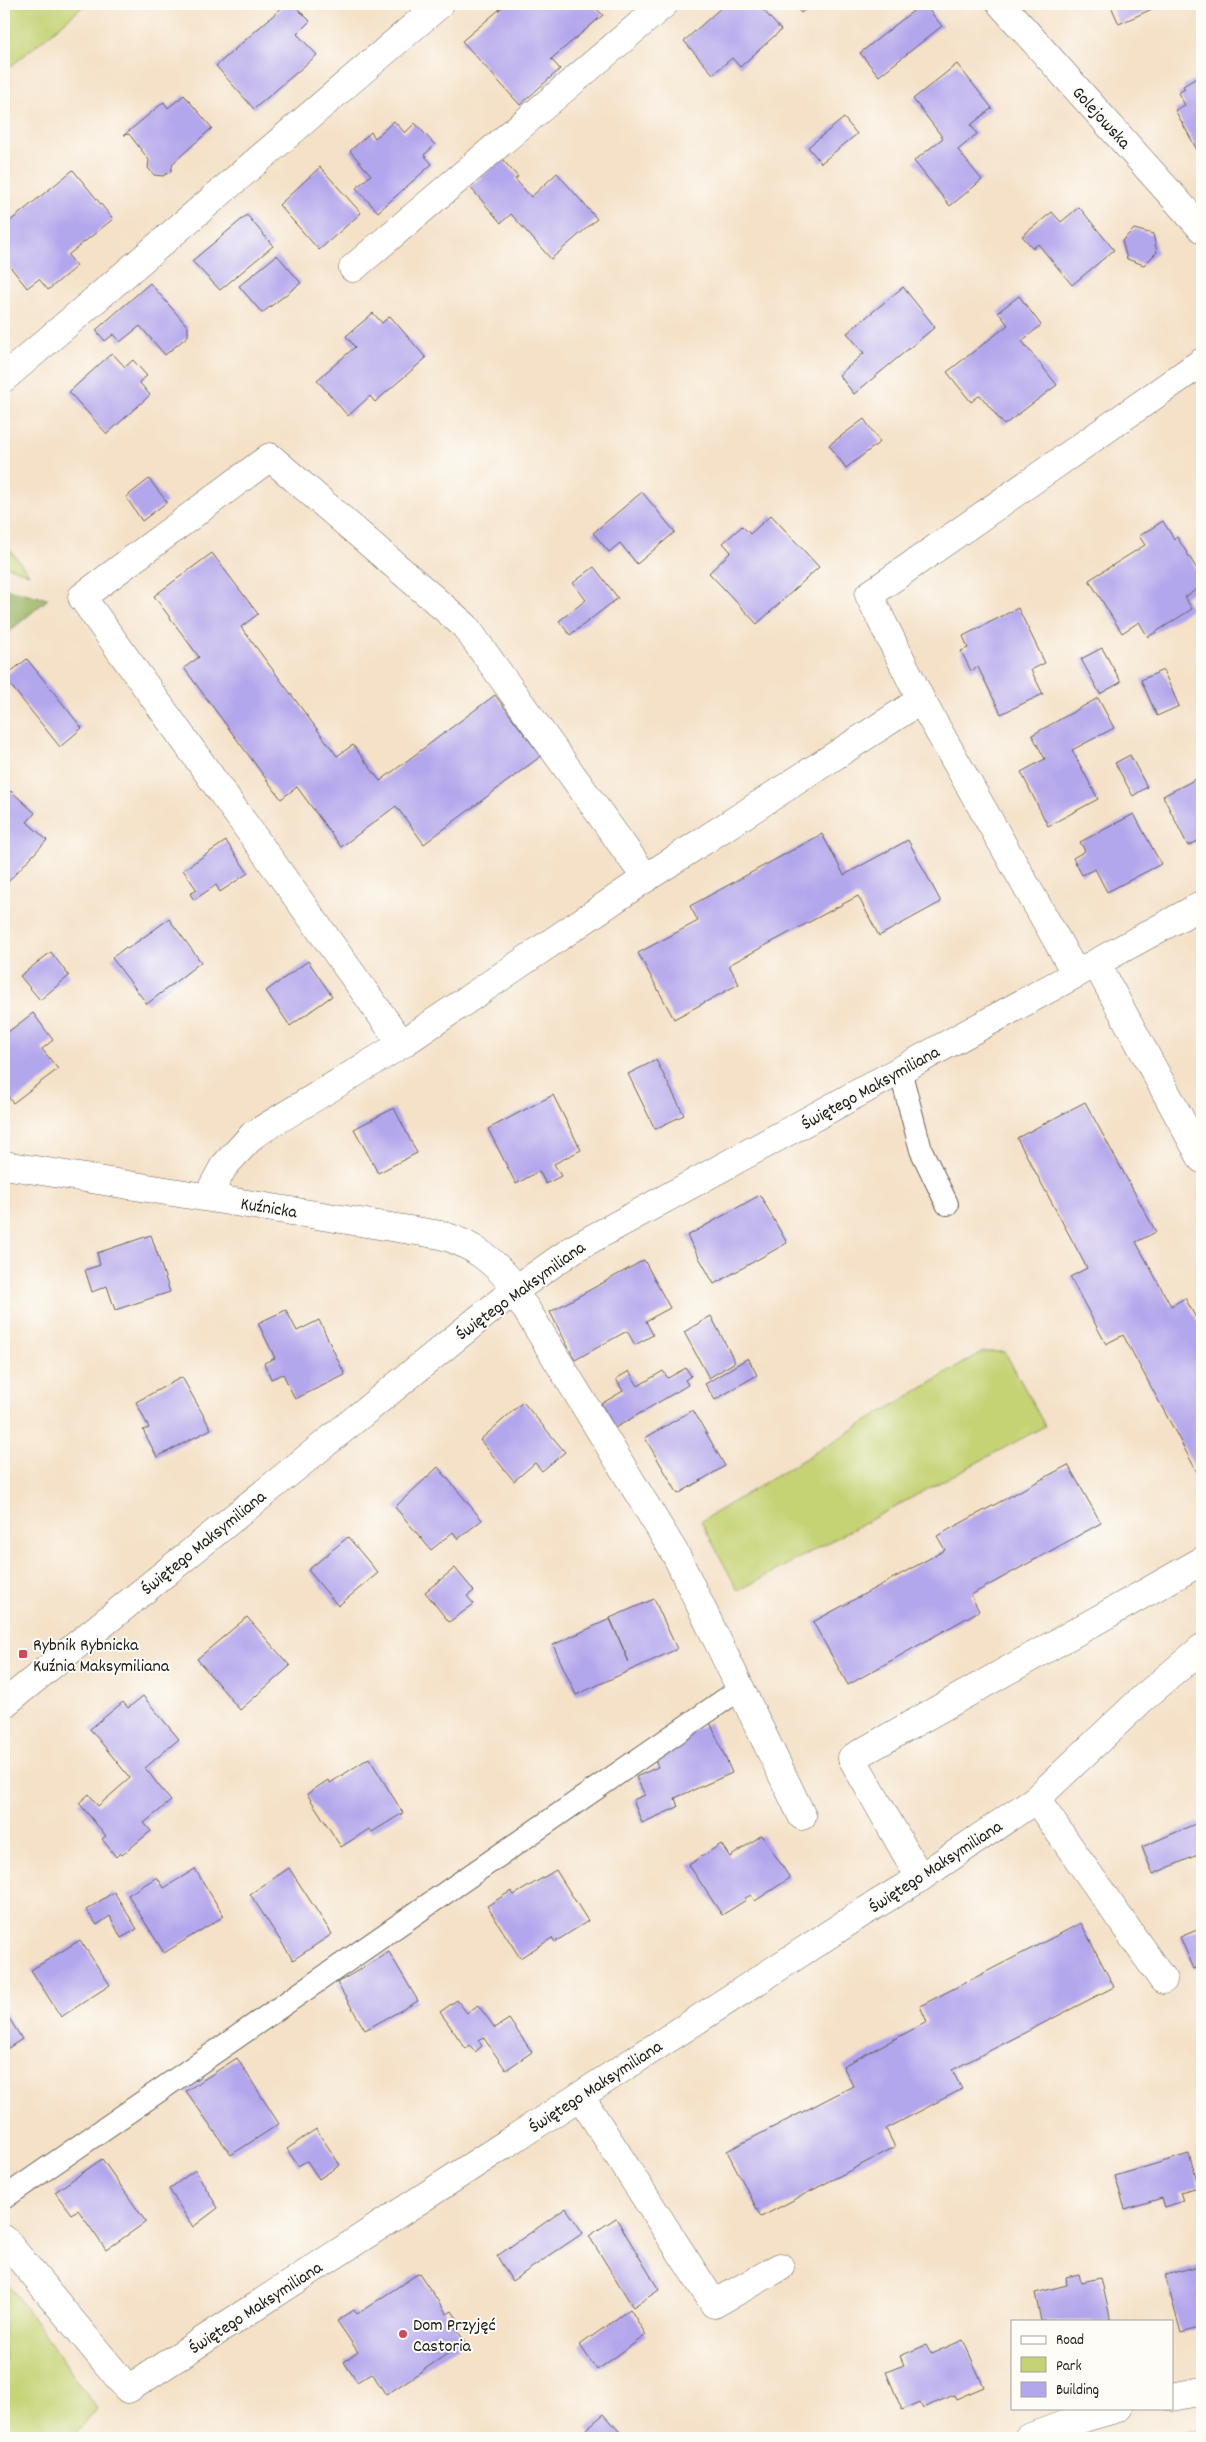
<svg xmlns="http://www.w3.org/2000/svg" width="1206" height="2442" viewBox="0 0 1206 2442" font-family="Dekko,sans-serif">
<rect width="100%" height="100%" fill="#fdfcf7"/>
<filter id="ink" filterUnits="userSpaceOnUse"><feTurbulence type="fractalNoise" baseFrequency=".02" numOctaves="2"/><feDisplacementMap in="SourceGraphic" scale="10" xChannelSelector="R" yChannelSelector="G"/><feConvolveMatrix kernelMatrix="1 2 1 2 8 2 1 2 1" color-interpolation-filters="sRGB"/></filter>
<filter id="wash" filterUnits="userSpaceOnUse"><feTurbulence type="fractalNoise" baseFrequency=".0096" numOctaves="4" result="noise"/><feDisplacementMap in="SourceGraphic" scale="20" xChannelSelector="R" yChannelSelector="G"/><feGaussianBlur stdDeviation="1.12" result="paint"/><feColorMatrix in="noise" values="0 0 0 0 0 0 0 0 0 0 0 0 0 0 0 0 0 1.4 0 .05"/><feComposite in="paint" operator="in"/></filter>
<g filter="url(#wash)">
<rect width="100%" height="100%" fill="#f4e1c7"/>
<g fill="#c5d375" stroke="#707848">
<polygon points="4,4 86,4 4,72"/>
<polygon points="4,542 29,574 6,566 4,568"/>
<polygon points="982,1352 1005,1352 1045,1426 738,1591 701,1521"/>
<polygon points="4,2277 97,2409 71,2438 4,2438"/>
<polygon points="1202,2429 1202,2438 1166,2438"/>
</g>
<polygon fill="#9cb566" stroke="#5c6841" points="4,588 48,599 4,636"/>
<g id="blocks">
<g fill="#b2a6ec">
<polygon points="286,4 293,4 310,21 297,34 317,55 254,109 216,66"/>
<polygon points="506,4 591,4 603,15 551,59 560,69 520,105 462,41"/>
<polygon points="725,4 758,4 781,30 740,67 732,58 713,74 684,41"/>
<polygon points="793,4 812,4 801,13"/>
<polygon points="922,4 924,4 942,26 879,76 860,53"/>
<polygon points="1110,4 1163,4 1119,24"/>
<polygon points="957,64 992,108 971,125 977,134 958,150 982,180 950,206 914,161 943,138 913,99"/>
<polygon points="1200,76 1202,79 1201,157 1175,110 1185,105 1178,93 1185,89 1183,86"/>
<polygon points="184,95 212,128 173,163 171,171 163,176 154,175 148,168 149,160 129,134 124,135 164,102 168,108"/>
<polygon points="844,118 857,134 821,163 808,147"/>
<polygon points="394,121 405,133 415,123 435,145 424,155 432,164 378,212 356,188 371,175 350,151 371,132 375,138"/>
<polygon points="502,159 518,177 515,179 531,197 557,173 597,219 551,259 511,214 501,223 470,187"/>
<polygon points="320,167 361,213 319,250 279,205"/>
<polygon points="73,170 113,219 68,255 77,266 48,290 39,279 27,288 4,259 4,226"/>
<polygon points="1079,207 1114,250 1072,285 1038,244 1033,248 1022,236 1052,212 1061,222"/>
<polygon points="247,215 273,246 220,290 192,261"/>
<polygon points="1134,229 1153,234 1157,252 1144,265 1127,259 1122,241"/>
<polygon points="277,255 301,283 262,313 239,286"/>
<polygon points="150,283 188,327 188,336 165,355 140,326 120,342 114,334 105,341 96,330"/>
<polygon points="903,287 935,327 854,394 839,375 864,353 847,333"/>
<polygon points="1019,296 1041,325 1022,341 1057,385 1004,425 980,395 971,402 947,372 1008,325 998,312"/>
<polygon points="373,313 382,323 390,316 426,358 375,402 370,396 348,416 317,380 355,347 346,336"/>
<polygon points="112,353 125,367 133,360 147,376 139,382 150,395 107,434 69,392"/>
<polygon points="864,419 880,442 846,468 829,445"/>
<polygon points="149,479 167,502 142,521 126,497"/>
<polygon points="642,492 675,532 637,564 620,543 609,552 593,533"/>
<polygon points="771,515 819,567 757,624 709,573 731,552 723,543 742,526 750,534"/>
<polygon points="1163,521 1174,539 1177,537 1202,577 1200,580 1202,586 1185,597 1192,609 1148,637 1139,622 1122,633 1089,580 1145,545 1139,536"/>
<polygon points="212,553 258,614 241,627 337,756 353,745 380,781 495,695 541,756 424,844 396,806 341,847 297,787 281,799 184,668 199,657 154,596"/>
<polygon points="594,567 618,598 570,635 559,621 586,600 573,583"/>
<polygon points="1018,608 1045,663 1031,670 1043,694 1001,714 978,667 971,671 961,651 968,648 963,636"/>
<polygon points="1102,648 1121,682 1100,694 1081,659"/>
<polygon points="27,659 82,728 60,747 4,677"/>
<polygon points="1163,670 1179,706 1157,716 1141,680"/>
<polygon points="1098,698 1114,728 1072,750 1098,799 1048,826 1021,772 1045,759 1032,735"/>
<polygon points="1130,755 1147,787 1133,796 1115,763"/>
<polygon points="1202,776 1202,839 1188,846 1163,796"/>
<polygon points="11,791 35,813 27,822 47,840 5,885 4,798"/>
<polygon points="1134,814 1161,864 1107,892 1095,869 1082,875 1073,858 1085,851 1080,842"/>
<polygon points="822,834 844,875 908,840 941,902 879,936 858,896 729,965 739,984 674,1019 638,953 698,921 690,906"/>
<polygon points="226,841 248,873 220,892 216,885 194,900 190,894 197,890 183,870"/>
<polygon points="169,919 201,962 147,1004 112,958 126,947 127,949"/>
<polygon points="51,952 69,976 40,1000 20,976"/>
<polygon points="308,961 332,996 290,1026 266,991"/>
<polygon points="33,1013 53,1040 42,1049 58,1069 13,1103 4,1091 4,1035"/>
<polygon points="656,1060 684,1115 655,1129 628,1074"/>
<polygon points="553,1095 581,1150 554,1164 561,1176 546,1184 539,1171 516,1184 488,1129"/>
<polygon points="1085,1102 1156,1232 1136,1242 1171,1306 1185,1298 1202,1329 1202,1470 1197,1472 1123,1335 1106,1344 1070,1277 1087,1268 1017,1138"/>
<polygon points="394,1108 417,1153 378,1173 354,1129"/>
<polygon points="760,1195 787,1243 714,1284 687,1236"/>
<polygon points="151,1235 170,1292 115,1310 107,1286 92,1292 85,1270 100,1265 97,1253"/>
<polygon points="644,1260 670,1308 646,1321 653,1335 635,1345 627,1331 575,1360 550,1312"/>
<polygon points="286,1310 297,1331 319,1320 345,1375 295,1399 283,1374 271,1379 264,1363 275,1358 258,1323"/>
<polygon points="711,1316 735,1362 709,1378 684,1332"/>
<polygon points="748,1358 757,1375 715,1400 705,1384"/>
<polygon points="686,1368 691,1376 685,1380 688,1385 615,1428 601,1404 623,1391 616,1379 629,1371 638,1386 663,1371 668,1378"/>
<polygon points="182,1377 211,1429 157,1457 143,1430 149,1428 136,1402"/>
<polygon points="523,1402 565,1452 542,1471 535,1463 514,1481 480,1440"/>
<polygon points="693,1410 725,1466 678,1494 645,1438"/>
<polygon points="1068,1465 1101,1523 971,1595 979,1611 848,1685 813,1622 945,1550 937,1536"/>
<polygon points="438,1467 482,1520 458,1539 453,1532 431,1550 395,1507"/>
<polygon points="348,1537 378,1573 338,1606 308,1570"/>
<polygon points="455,1568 474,1591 467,1596 474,1604 449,1622 425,1592"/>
<polygon points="654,1599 677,1649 576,1695 553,1645 610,1619 629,1662 610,1618"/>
<polygon points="247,1617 290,1666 240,1710 197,1659"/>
<polygon points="143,1696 179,1739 145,1768 171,1801 144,1823 151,1831 122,1855 120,1853 116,1857 102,1839 106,1836 79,1803 89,1794 98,1806 130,1778 90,1729 123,1702 128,1708"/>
<polygon points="710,1722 732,1773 675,1798 678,1807 642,1823 633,1800 645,1795 636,1777 658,1767 651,1752"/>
<polygon points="369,1758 403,1813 372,1832 369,1829 341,1847 307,1794 328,1780 330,1783"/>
<polygon points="1202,1821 1202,1853 1153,1874 1142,1847"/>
<polygon points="762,1835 790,1878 755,1901 751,1895 745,1898 746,1900 722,1915 689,1865 721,1844 730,1857"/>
<polygon points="289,1868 332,1934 293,1960 250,1894"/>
<polygon points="195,1869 224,1916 164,1953 128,1895 157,1877 164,1888"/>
<polygon points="556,1870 588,1921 555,1942 552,1938 520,1958 487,1906 511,1891 514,1895"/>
<polygon points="114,1892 137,1929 121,1938 110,1916 97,1925 86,1910"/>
<polygon points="1081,1923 1114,1987 952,2070 962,2089 886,2129 895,2147 761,2217 727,2151 853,2086 843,2066 927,2022 920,2006"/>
<polygon points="1202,1928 1202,1966 1194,1969 1180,1937"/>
<polygon points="80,1940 110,1985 61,2017 31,1970"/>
<polygon points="389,1952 418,2001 365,2030 337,1983"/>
<polygon points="457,2000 467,2013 478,2005 495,2028 509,2019 532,2052 506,2070 483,2037 478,2040 482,2046 475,2052 470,2045 466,2049 440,2012"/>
<polygon points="4,2010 22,2039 4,2051"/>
<polygon points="237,2058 279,2124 231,2155 186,2091"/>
<polygon points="316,2129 340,2165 319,2179 307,2161 298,2166 287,2149"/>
<polygon points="1189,2154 1199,2187 1180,2192 1183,2201 1165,2207 1162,2198 1125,2209 1115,2176"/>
<polygon points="102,2159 146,2222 106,2250 78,2210 71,2214 55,2192"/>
<polygon points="195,2170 218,2208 193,2227 169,2189"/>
<polygon points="566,2208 583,2233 512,2281 497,2256"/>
<polygon points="616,2218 659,2290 633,2307 589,2236"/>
<polygon points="1202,2265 1202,2327 1181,2333 1165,2275"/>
<polygon points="419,2273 447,2314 452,2311 460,2323 455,2327 465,2342 386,2395 372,2373 357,2382 344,2362 358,2352 337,2321 354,2310 357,2314"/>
<polygon points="1079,2274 1081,2282 1101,2278 1111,2321 1041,2321 1035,2293 1067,2285 1066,2277"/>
<polygon points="630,2309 646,2335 597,2370 580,2345"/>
<polygon points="963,2340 984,2387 956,2399 954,2395 923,2408 920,2402 902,2410 886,2372 904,2365 900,2356 926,2345 931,2354"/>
<polygon points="604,2414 625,2438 593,2438 586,2429"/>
</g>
</g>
</g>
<g filter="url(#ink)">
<use href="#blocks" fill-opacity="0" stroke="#686158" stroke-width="1"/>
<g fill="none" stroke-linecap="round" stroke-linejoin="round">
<defs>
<g id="lane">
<polyline points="900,1070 921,1150 947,1204"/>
<polyline points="4,2198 740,1689"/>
</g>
<g id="street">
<polyline points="1001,4 1202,229"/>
<polyline points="353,268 664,4"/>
<polyline points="4,378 440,4"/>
<polyline points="1096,963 1202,1159"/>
<polyline points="1076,974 921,700 869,595 1202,362"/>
<polyline points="402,1044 82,597 270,457 465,626 646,878"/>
<path d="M4 1165 441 1235C473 1244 495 1262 516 1288"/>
<polyline points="207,1197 224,1166 253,1135 402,1044 646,878 921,700"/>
<polyline points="512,1292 526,1309 676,1555 802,1816"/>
<polyline points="4,1704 512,1292 575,1248 1202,905"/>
<polyline points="1036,1799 1163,1980"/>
<polyline points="920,1878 852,1758 1202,1561"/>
<polyline points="580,2096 714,2304 780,2267"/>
<polyline points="4,2239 128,2389 862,1913 920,1878 1036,1799 1142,1699 1202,1648"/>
<polyline points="1172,2397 1202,2391"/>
<polyline points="1028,2438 1077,2420 1118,2408"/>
</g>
</defs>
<use href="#lane" stroke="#686158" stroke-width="24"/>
<use href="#street" stroke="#686158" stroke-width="29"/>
<use href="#lane" stroke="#fff" stroke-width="22"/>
<use href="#street" stroke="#fff" stroke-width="28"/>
</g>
</g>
<g fill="#d1495b" stroke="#fdfcf7" stroke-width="2">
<rect x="18" y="1649" width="10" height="10" rx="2.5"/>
<circle cx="403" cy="2334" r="5"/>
</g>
<g text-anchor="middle" stroke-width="4" stroke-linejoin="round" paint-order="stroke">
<g font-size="18" fill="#1c1c1c" stroke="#fdfcf7">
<text transform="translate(1102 117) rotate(48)" y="6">Golejowska</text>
<text transform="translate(870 1087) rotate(-29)" y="6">Świętego Maksymiliana</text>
<text transform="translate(269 1207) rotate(9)" y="6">Kuźnicka</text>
<text transform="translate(520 1290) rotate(-36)" y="6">Świętego Maksymiliana</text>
<text transform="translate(203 1542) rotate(-39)" y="6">Świętego Maksymiliana</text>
<text transform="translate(935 1866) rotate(-33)" y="6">Świętego Maksymiliana</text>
<text transform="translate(595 2086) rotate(-33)" y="6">Świętego Maksymiliana</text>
<text transform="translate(255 2307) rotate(-33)" y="6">Świętego Maksymiliana</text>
</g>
<g font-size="18" fill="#1c1c1c" stroke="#fdfcf7" text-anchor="start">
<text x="33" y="1650">Rybnik Rybnicka<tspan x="33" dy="21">Kuźnia Maksymiliana</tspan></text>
<text x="413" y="2330">Dom Przyjęć<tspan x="413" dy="21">Castoria</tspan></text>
</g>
</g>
<rect width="1206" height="2442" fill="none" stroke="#fdfcf7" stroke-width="20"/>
<rect x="1011" y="2320" width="162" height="90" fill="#fdfcf7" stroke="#a3a29f"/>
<rect x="1021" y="2336" width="25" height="8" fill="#ffffff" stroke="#a3a29f"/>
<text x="1056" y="2344" font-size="15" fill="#1c1c1c">Road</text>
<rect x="1021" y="2357" width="25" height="15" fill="#c5d375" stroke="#a3a29f"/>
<text x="1056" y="2370" font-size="15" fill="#1c1c1c">Park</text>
<rect x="1021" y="2382" width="25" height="15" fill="#b2a6ec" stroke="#a3a29f"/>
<text x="1056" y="2394" font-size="15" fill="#1c1c1c">Building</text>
</svg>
